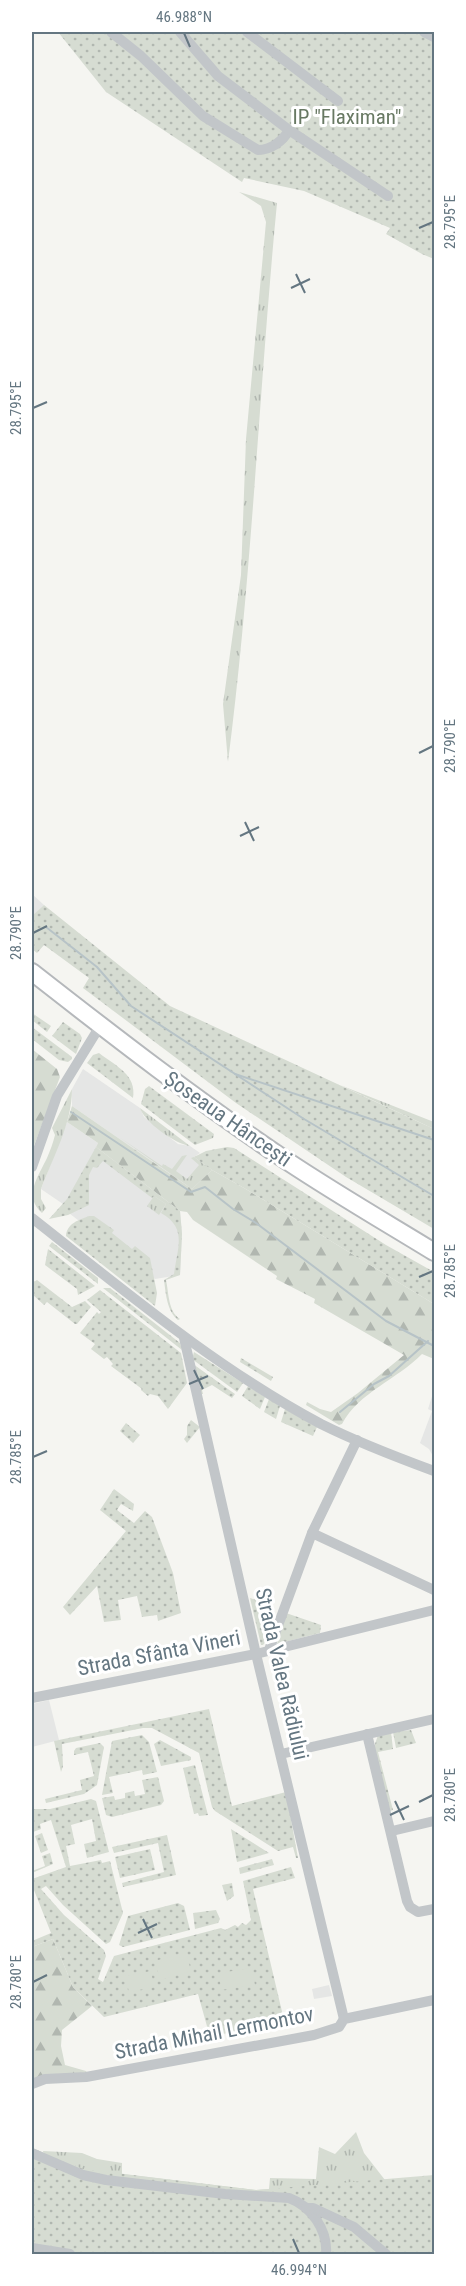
<svg xmlns="http://www.w3.org/2000/svg" width="466" height="2286" viewBox="0 0 466 2286" font-family="'Roboto Condensed',sans-serif">
<defs>
<pattern id="grass-tufts" width="24" height="20" patternUnits="userSpaceOnUse" patternTransform="scale(1.5)"><rect width="24" height="20" fill="#d6dcd2"/><path d="M3 7l-1-3M5 7V3M7 7l1-3M15 17l-1-3M17 17v-4M19 17l1-3" fill="none" stroke="#b1b7b0"/></pattern>
<pattern id="forest-firs" width="22" height="20" patternUnits="userSpaceOnUse" patternTransform="scale(1.5)"><rect width="22" height="20" fill="#d6dcd2"/><path d="M5 1l3.5 6h-7zM16 11l3.5 6h-7z" fill="#b1b7b0"/></pattern>
<pattern id="park-dots" width="8" height="8" patternUnits="userSpaceOnUse" patternTransform="scale(1.5)"><rect width="8" height="8" fill="#d6dcd2"/><path d="M2 2h.1M6 6h.1" fill="none" stroke="#b1b7b0" stroke-width="1.8" stroke-linecap="round"/></pattern>
</defs>
<rect width="100%" height="100%" fill="#f5f5f1"/>
<g fill="#e5e6e5">
<polygon points="32,894 44,905 33,916 32,920"/>
<polygon points="83,1069 140,1108 144,1117 178,1144 190,1146 200,1153 194,1157 212,1170 192,1189 72,1106 72,1089"/>
<polygon points="67,1122 98,1143 96,1147 180,1211 182,1234 180,1275 155,1279 61,1207 63,1204 41,1189"/>
<polygon points="434,1390 434,1458 429,1449 420,1443 432,1411 428,1409"/>
<polygon points="49,1700 59,1740 32,1747 32,1704"/>
<polygon points="329,1985 332,1996 314,1999 312,1989"/>
</g>
<g fill="url(#grass-tufts)">
<path d="M239 192 277 203C259 389 252 576 228 762L223 704 241 575 246 439 266 222 261 206Z"/>
<polygon points="340,1085 434,1122 434,1129"/>
<path d="M72 1089C72 1124 53 1157 41 1189V1199L46 1208 42 1213C23 1196 38 1177 47 1158 50 1151 53 1143 55 1135L52 1128Z"/>
<path d="M140 1108 190 1146C175 1144 144 1122 140 1108Z"/>
<polygon points="119,1137 162,1166 163,1164 172,1169 182,1156 187,1155 176,1171 187,1179 199,1165 191,1158 194,1157 212,1170 192,1189"/>
<polygon points="154,1196 166,1204 159,1215 147,1206"/>
<polygon points="356,2132 364,2153 385,2180 376,2180 388,2205 98,2177 44,2155 43,2151 82,2153 97,2159 122,2163 122,2174 256,2190 269,2189 270,2178 316,2179 319,2147 335,2154"/>
</g>
<g fill="url(#forest-firs)">
<polygon points="32,1049 57,1069 60,1077 32,1151"/>
<path d="M72 1106 192 1189 212 1170 244 1188 434 1304V1359L422 1354C398 1379 359 1392 342 1424L339 1425 306 1405 307 1402 320 1409 331 1412 358 1393 404 1355 314 1303 315 1299 276 1279 277 1276 193 1220 187 1212 180 1211 96 1147 98 1143 67 1122Z"/>
<polygon points="53,1939 73,1987 92,2006 62,2030 61,2046 65,2065 86,2071 87,2073 32,2080 32,1947"/>
</g>
<g fill="url(#park-dots)">
<polygon points="58,32 434,32 434,259 422,254 386,234 390,228 304,191 244,178 242,182 106,92"/>
<polygon points="44,905 170,1006 434,1129 434,1229 346,1177 236,1103 83,988 89,978 44,945 37,953 32,949 32,916"/>
<polygon points="32,1013 51,1026 47,1032 32,1020"/>
<polygon points="63,1022 80,1034 82,1038 76,1054 52,1036"/>
<polygon points="32,1027 72,1057 72,1059 68,1062 59,1060 32,1039"/>
<path d="M99 1053C116 1066 137 1075 133 1098L87 1063 93 1055Z"/>
<polygon points="149,1086 214,1134 213,1138 195,1145 141,1104 145,1089"/>
<path d="M96 1147 180 1211 182 1234 180 1275 166 1280C169 1294 168 1311 180 1319L178 1320C167 1311 166 1295 164 1280L174 1274C177 1249 188 1228 161 1213L166 1204 154 1196 152 1198 103 1161 97 1168 93 1167 89 1175V1205L68 1215 49 1219 67 1199Z"/>
<polygon points="227,1147 234,1148 386,1245 434,1272 434,1304 244,1188 212,1170 194,1157 206,1151"/>
<path d="M89 1216H94L114 1230 112 1233 132 1249 135 1246 150 1258 157 1293 155 1306 66 1236C67 1223 79 1220 89 1216Z"/>
<polygon points="52,1242 98,1278 98,1284 49,1246"/>
<polygon points="48,1249 95,1286 78,1295 77,1289 45,1265"/>
<polygon points="37,1280 72,1307 85,1301 91,1307 77,1324 75,1324 47,1302 44,1305 32,1294 32,1283"/>
<polygon points="103,1288 110,1288 180,1343 182,1350"/>
<polygon points="100,1290 181,1353 187,1383 168,1409 158,1396 150,1394 148,1396 141,1390 142,1389 111,1366 113,1364 107,1357 104,1359 91,1349 95,1344 80,1333 97,1312 99,1314 101,1312 87,1300"/>
<polygon points="194,1352 243,1383 237,1392 192,1359"/>
<polygon points="241,1358 273,1377 271,1381 240,1362"/>
<polygon points="193,1364 235,1394 232,1398 212,1385 202,1390 203,1394 200,1394"/>
<polygon points="248,1386 265,1397 260,1409 242,1396"/>
<polygon points="269,1399 280,1406 276,1419 264,1412"/>
<polygon points="285,1409 317,1427 313,1436 281,1422"/>
<polygon points="191,1420 200,1427 187,1443 184,1439 187,1435 187,1426"/>
<polygon points="126,1423 140,1435 133,1443 120,1431"/>
<polygon points="114,1489 134,1504 133,1511 121,1504 117,1510 134,1523 145,1511 152,1517 173,1573 181,1613 158,1621 157,1615 142,1617 137,1596 118,1600 121,1620 104,1622 97,1586 70,1615 63,1607 126,1531 100,1510"/>
<polygon points="250,1598 269,1604 268,1610 275,1613 269,1637 263,1645 261,1645"/>
<polygon points="286,1613 321,1625 320,1633 277,1644"/>
<polygon points="209,1709 232,1806 286,1792 298,1858 296,1858 293,1847 278,1851 215,1811 212,1807 199,1753 152,1728 143,1728 62,1744 63,1766 61,1772 54,1741"/>
<polygon points="411,1730 416,1743 396,1748 393,1732"/>
<polygon points="391,1732 393,1749 378,1752 393,1810 390,1811 374,1747 378,1735"/>
<polygon points="142,1735 149,1742 157,1772 143,1775 142,1770 109,1777 113,1793 102,1795 112,1741"/>
<polygon points="160,1740 191,1757 191,1760 161,1766 154,1744"/>
<polygon points="100,1743 104,1747 97,1785 84,1794 46,1803 45,1799 82,1790 80,1780 94,1776 88,1752 74,1755 74,1751 76,1748"/>
<polygon points="195,1765 208,1815 199,1816 198,1813 194,1814 183,1768"/>
<polygon points="158,1777 164,1801 161,1805 112,1817 106,1815 102,1798 114,1796 115,1800 125,1798 125,1793 134,1791 135,1796 145,1794 142,1780"/>
<polygon points="91,1799 96,1801 109,1852 87,1858 84,1844 96,1841 92,1819 71,1825 75,1844 66,1846 70,1866 101,1860 102,1863 110,1861 123,1913 110,1942 106,1944 63,1905 46,1886 41,1889 64,1915 104,1950 106,1956 98,1979 103,1982 114,1956 221,1928 225,1930 235,1925 238,1927 242,1923 246,1925 251,1920 243,1881 291,1867 295,1878 253,1889 284,2020 210,2037 198,1994 104,2017 73,1987 53,1939 32,1947 32,1941 51,1933 32,1885 32,1879 66,1867 51,1820 40,1824 41,1829 33,1832 32,1809 50,1809"/>
<polygon points="231,1829 269,1853 237,1862"/>
<polygon points="42,1833 48,1850 41,1853 35,1836"/>
<polygon points="167,1835 176,1875 123,1887 122,1883 164,1872 158,1843 114,1853 112,1847"/>
<polygon points="150,1849 155,1870 120,1878 115,1857"/>
<polygon points="50,1853 53,1864 32,1873 32,1871 45,1866 42,1856"/>
<polygon points="272,1859 274,1865 240,1874 239,1868"/>
<polygon points="232,1883 234,1896 227,1901 222,1885"/>
<polygon points="178,1903 184,1906 190,1930 123,1947 119,1945 128,1916"/>
<polygon points="216,1910 220,1919 218,1923 195,1929 193,1913"/>
<polygon points="32,2148 83,2169 256,2190 434,2175 434,2254 32,2254"/>
</g>
<g fill="#d6dcd2">
<polygon points="186,1952 191,1971 160,1980 155,1961"/>
<polygon points="252,1968 255,1985 221,1990 219,1973"/>
<polygon points="151,1971 154,1987 129,1992 125,1976"/>
</g>
<g fill="none" stroke-linecap="round" stroke-linejoin="round">
<g stroke="#b7c3c7" stroke-width="2">
<polyline points="46,927 97,967 131,1006 304,1119 434,1196"/>
<polyline points="235,1074 434,1140"/>
<polyline points="71,1112 191,1192 205,1187 233,1209 256,1223 386,1321 434,1346"/>
<polyline points="340,1412 374,1384 389,1376 428,1341"/>
</g>
<defs>
<path id="highway" d="M32 972C115 1037 199 1102 287 1161 335 1193 385 1222 434 1252"/>
</defs>
<use href="#highway" stroke="#b5b8bb" stroke-width="20"/>
<g stroke="#c2c6c9" stroke-width="10">
<path d="M111 32 141 56 203 116 258 150C271 150 283 141 289 130"/>
<polyline points="180,32 218,76 289,130 388,196"/>
<polyline points="247,32 338,101"/>
<polyline points="424,32 434,37"/>
<polyline points="32,1167 57,1096 100,1026"/>
<path d="M32 1218C125 1291 216 1368 321 1424 357 1442 396 1457 434 1471"/>
<polyline points="184,1338 256,1654 344,2019"/>
<polyline points="312,1533 434,1590"/>
<polyline points="269,1650 312,1533 357,1440"/>
<polyline points="32,1698 256,1654 434,1610"/>
<polyline points="367,1734 407,1901 410,1907 418,1912 434,1909"/>
<polyline points="281,1754 434,1719"/>
<polyline points="392,1831 434,1821"/>
<polyline points="32,2084 45,2079 86,2077 314,2035 339,2027 344,2019 434,2000"/>
<path d="M32 2153 83 2175 106 2180 225 2194 289 2198C311 2206 328 2230 326 2254"/>
<polyline points="306,2208 313,2208 354,2227 386,2254"/>
<polyline points="32,2248 70,2254"/>
</g>
<use href="#highway" stroke="#fff" stroke-width="16"/>
</g>
<path fill="none" stroke="#647681" stroke-width="2" d="M184 33 190 47M419 228 433 222M296 274 305 293M291 288 310 279M33 408 47 402M419 753 433 746M245 822 254 841M240 836 259 827M33 933 47 926M419 1277 433 1271M194 1370 203 1389M189 1384 208 1376M33 1457 47 1451M395 1801 404 1820M419 1802 433 1795M390 1815 409 1806M143 1919 152 1938M138 1933 157 1924M33 1982 47 1975M293 2239 299 2253"/>
<g text-anchor="middle" stroke-width="6" stroke-linejoin="round" paint-order="stroke">
<g font-size="21" fill="#687963" stroke="#fff">
<text x="347" y="124">IP "Flaximan"</text>
</g>
<g font-size="21" fill="#647681" stroke="#fff">
<text transform="translate(228 1119) rotate(35)" y="7">Șoseaua Hâncești</text>
<text transform="translate(159 1653) rotate(-11)" y="7">Strada Sfânta Vineri</text>
<text transform="translate(282 1674) rotate(77)" y="7">Strada Valea Rădiului</text>
<text transform="translate(214 2033) rotate(-11)" y="7">Strada Mihail Lermontov</text>
</g>
</g>
<rect width="466" height="2286" fill="none" stroke="#ffffff" stroke-width="66"/>
<rect x="33" y="33" width="400" height="2220" fill="none" stroke="#647681" stroke-width="2"/>
<g font-size="15" text-anchor="middle" fill="#647681">
<text x="184" y="22">46.988°N</text>
<text transform="translate(450 222) rotate(-90)" y="5">28.795°E</text>
<text transform="translate(16 408) rotate(-90)" y="5">28.795°E</text>
<text transform="translate(450 746) rotate(-90)" y="5">28.790°E</text>
<text transform="translate(16 933) rotate(-90)" y="5">28.790°E</text>
<text transform="translate(450 1271) rotate(-90)" y="5">28.785°E</text>
<text transform="translate(16 1457) rotate(-90)" y="5">28.785°E</text>
<text transform="translate(450 1795) rotate(-90)" y="5">28.780°E</text>
<text transform="translate(16 1982) rotate(-90)" y="5">28.780°E</text>
<text x="299" y="2275">46.994°N</text>
</g>
</svg>
